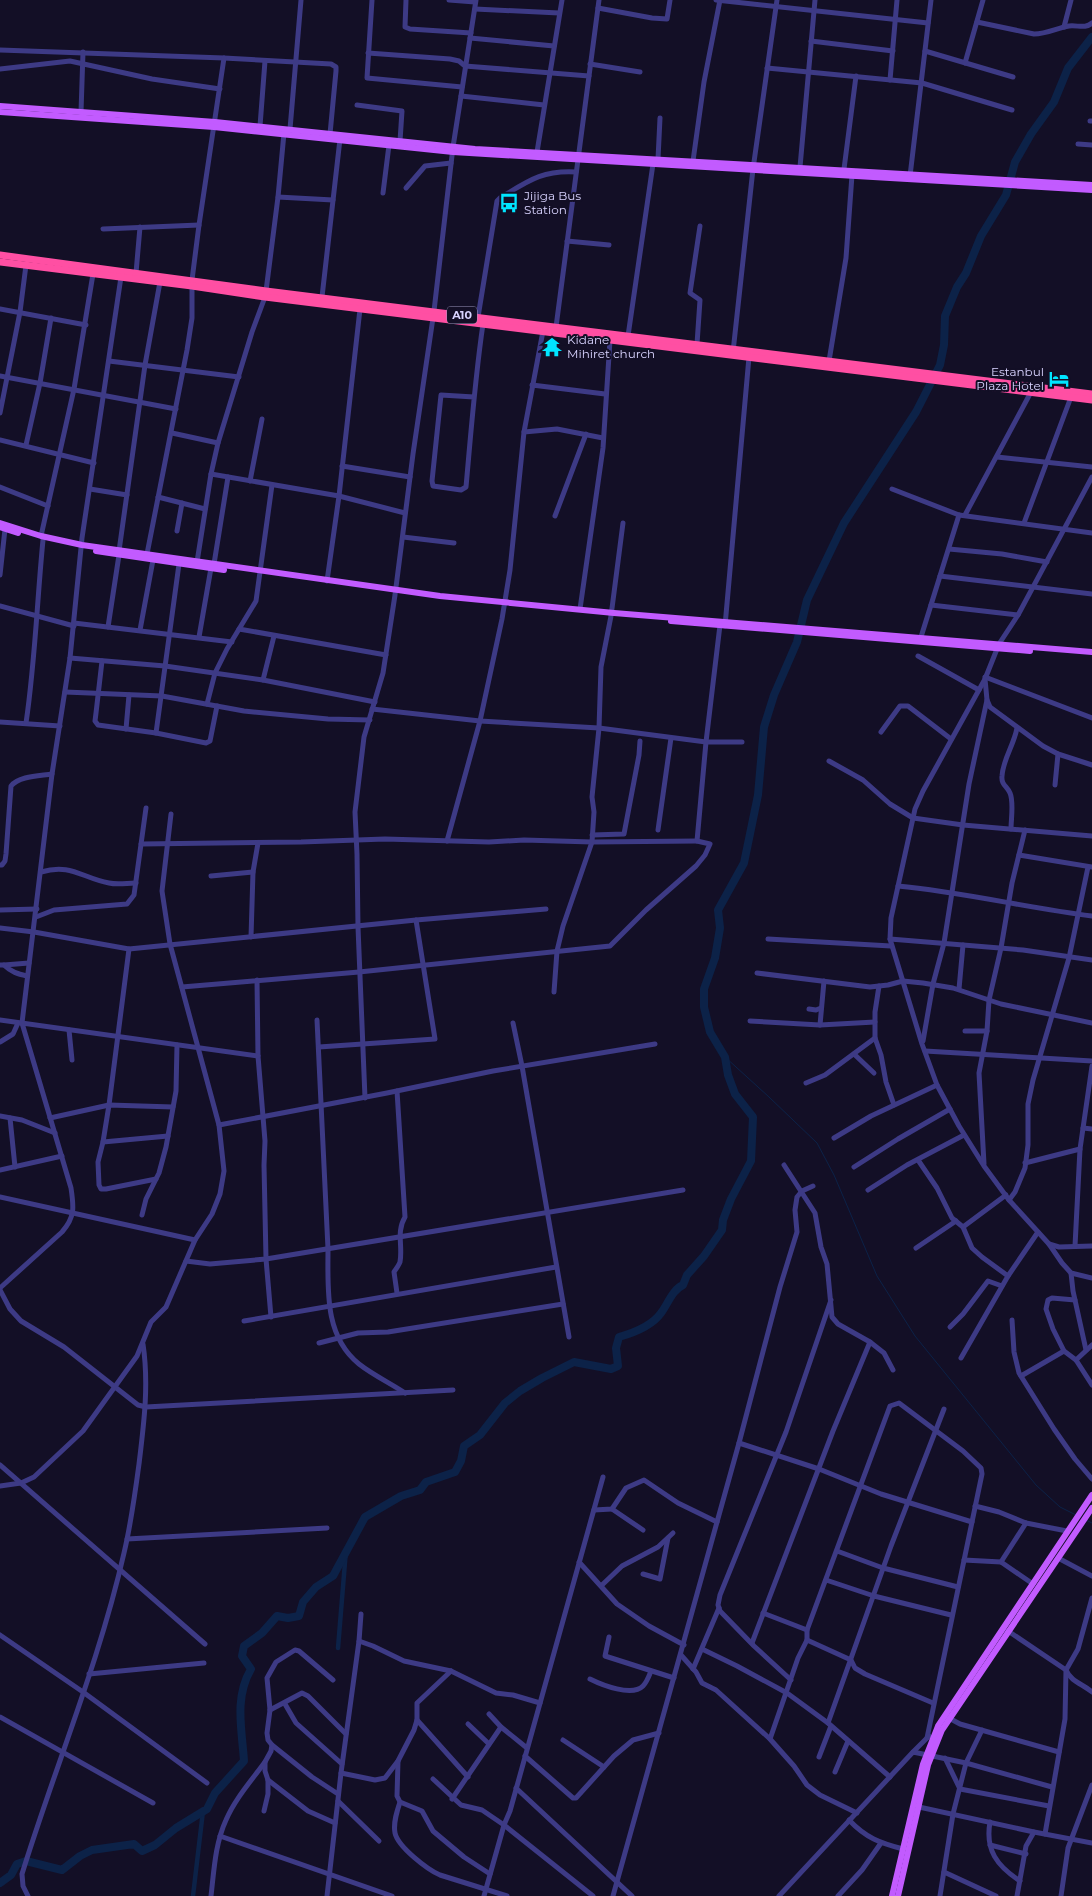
<svg xmlns="http://www.w3.org/2000/svg" width="1092" height="1896" viewBox="0 0 1092 1896" font-family="Montserrat,sans-serif">
<rect width="100%" height="100%" fill="#130f26"/>
<g fill="none" stroke-linecap="round" stroke-linejoin="round">
<g stroke="#0c2248" stroke-width="1">
<polyline points="725,1057 769,1097 817,1143 834,1175 877,1276 915,1336 1036,1485 1060,1507 1076,1515"/>
<polyline points="1086,1520 1092,1523"/>
</g>
<g stroke="#0c2248" stroke-width="4.5">
<polyline points="338,1648 346,1550"/>
<polyline points="193,1896 203,1811"/>
</g>
<path stroke="#0c2248" stroke-width="8" d="M0 1883 11 1875 17 1864 26 1861 62 1870 80 1856 92 1850 134 1844 142 1851 155 1845 176 1828 207 1809 215 1793 244 1761C242 1730 234 1698 251 1669L242 1656 244 1646 262 1633 277 1616 288 1618 299 1616 303 1602 316 1587 333 1576 365 1517 401 1496 420 1490 426 1482 455 1472 461 1461 464 1446 480 1435 505 1403 520 1391 542 1378 574 1362 611 1369 618 1366 616 1348 619 1337C633 1333 652 1326 661 1313 668 1304 672 1290 683 1285L687 1275 704 1256 722 1230 723 1220 731 1199 751 1161 753 1117 735 1094 728 1075 725 1057 710 1032 704 1007V989L715 958 720 928 718 910 744 863 758 795 764 727 774 695 797 642 807 600 844 523 916 412 940 365 944 345 945 316 957 287 966 273 981 236 1006 195 1015 162 1031 134 1054 102 1068 68 1092 37"/>
<g stroke="#3d3a85" stroke-width="5">
<polyline points="372,0 367,78 462,87"/>
<polyline points="406,0 405,27 410,29 471,33"/>
<polyline points="449,0 475,2"/>
<polyline points="716,0 928,23"/>
<polyline points="598,8 652,18 667,19 670,0"/>
<polyline points="475,9 559,13"/>
<path d="M977 22 1034 34C1047 34 1057 28 1069 26 1078 25 1085 29 1092 23"/>
<polyline points="1064,27 1071,0"/>
<polyline points="470,38 554,46"/>
<polyline points="811,41 893,51"/>
<polyline points="0,50 224,58 331,64 336,67 336,71 330,134"/>
<polyline points="925,51 1013,77"/>
<polyline points="368,53 450,59 459,61 465,66 589,76"/>
<polyline points="965,63 983,0"/>
<polyline points="590,64 640,72"/>
<polyline points="767,68 922,83 1012,110"/>
<polyline points="0,69 70,61 152,79 220,89"/>
<polyline points="890,80 897,0"/>
<polyline points="461,96 544,105"/>
<polyline points="357,105 402,111 400,141"/>
<polyline points="81,112 83,52"/>
<polyline points="1090,121 1092,121"/>
<polyline points="260,126 265,61"/>
<polyline points="290,129 301,0"/>
<polyline points="1078,144 1092,145"/>
<polyline points="537,152 562,0"/>
<polyline points="658,159 660,118"/>
<polyline points="693,161 704,82 720,0"/>
<polyline points="800,167 815,0"/>
<polyline points="844,169 856,76"/>
<polyline points="910,176 931,0"/>
<polyline points="406,188 425,166 451,163"/>
<polyline points="383,193 389,145"/>
<polyline points="278,197 333,200"/>
<polyline points="103,229 199,225"/>
<polyline points="567,241 609,245"/>
<polyline points="136,273 140,227"/>
<polyline points="266,291 278,197 284,133"/>
<polyline points="322,297 340,139"/>
<polyline points="0,309 86,325"/>
<path d="M478 317 497 201 500 198C528 181 542 170 576 172"/>
<polyline points="556,327 599,0"/>
<polyline points="628,336 653,164"/>
<polyline points="697,344 700,300 690,293 700,226"/>
<polyline points="733,352 753,169 777,0"/>
<polyline points="109,361 239,377"/>
<polyline points="829,361 846,258 852,175"/>
<polyline points="0,376 176,409"/>
<polyline points="532,385 605,394"/>
<path d="M474 397 441 395 432 481 433 486 461 490 466 487C471 432 475 378 483 324"/>
<polyline points="0,413 20,312 26,265"/>
<polyline points="524,432 557,429 603,438"/>
<polyline points="172,433 218,443"/>
<polyline points="0,440 94,463"/>
<polyline points="26,445 40,383 51,318"/>
<polyline points="997,457 1092,467"/>
<polyline points="342,466 410,477"/>
<polyline points="211,474 339,496 405,513"/>
<polyline points="1092,477 1018,615 999,644 985,679 923,791 915,809 891,918 890,939 922,1044 937,1085 959,1126 984,1166 1009,1200 1049,1244 1059,1247 1092,1246"/>
<polyline points="250,481 262,419"/>
<polyline points="0,487 48,506"/>
<polyline points="90,489 127,495"/>
<polyline points="892,489 959,515 1092,533"/>
<polyline points="158,497 205,509"/>
<polyline points="965,515 1031,392"/>
<polyline points="555,516 586,434"/>
<polyline points="1024,523 1071,397"/>
<polyline points="177,531 182,503"/>
<polyline points="41,536 74,389 93,274"/>
<polyline points="403,537 454,543"/>
<polyline points="949,549 1002,554 1047,562"/>
<polyline points="119,551 145,365 160,282"/>
<polyline points="147,554 187,350 192,318 192,280 199,225 224,58"/>
<polyline points="197,562 211,474 218,443 252,332 265,297"/>
<polyline points="214,564 228,477"/>
<polyline points="0,575 5,529"/>
<polyline points="940,576 1092,594"/>
<polyline points="327,581 339,496 360,309"/>
<polyline points="931,605 1018,615"/>
<polyline points="0,606 74,626"/>
<polyline points="580,609 603,448 610,340"/>
<polyline points="74,623 232,642"/>
<polyline points="725,626 749,357"/>
<polyline points="108,627 119,555"/>
<polyline points="239,629 386,655"/>
<polyline points="140,630 153,560"/>
<polyline points="199,637 211,568"/>
<polyline points="921,637 959,515"/>
<polyline points="918,656 979,690"/>
<polyline points="70,658 165,666 263,680 375,702"/>
<polyline points="102,661 96,713 95,721 98,725 156,733 206,743 210,741 217,706"/>
<polyline points="985,677 1092,718"/>
<polyline points="985,679 987,700 990,707 1043,746 1058,754 1092,765"/>
<polyline points="263,680 274,636"/>
<polyline points="65,692 162,696 244,711 328,719 370,720"/>
<polyline points="207,704 215,673 227,649 256,601 272,485"/>
<polyline points="372,709 480,721 599,728 706,742 742,742"/>
<polyline points="0,722 60,726"/>
<path d="M26 723C35 663 37 601 43 540"/>
<polyline points="126,729 129,695"/>
<polyline points="881,732 900,706 908,706 951,739"/>
<polyline points="156,733 179,564"/>
<polyline points="829,761 863,780 890,804 913,818 963,825 1092,836"/>
<polyline points="1055,785 1058,754"/>
<path d="M1011 829C1011 819 1014 802 1010 793 1007 786 1001 785 1002 776 1003 759 1014 745 1017 728"/>
<polyline points="658,830 671,738"/>
<polyline points="592,835 624,834 639,755 640,741"/>
<polyline points="447,841 480,721 502,619 510,570 524,432 543,331"/>
<polyline points="141,844 301,842 385,839 489,842 524,840 592,842 697,841"/>
<polyline points="1019,855 1092,867"/>
<path d="M0 865H2L5 861 6 854 11 786C19 776 39 776 52 774"/>
<path d="M41 872C71 863 82 878 109 883 118 885 127 883 136 883"/>
<polyline points="211,876 253,872"/>
<path d="M898 886C963 892 1027 908 1092 916"/>
<polyline points="0,910 37,909"/>
<polyline points="36,917 54,910 127,904 134,895 146,808"/>
<polyline points="0,928 34,932 129,949 416,920 546,909"/>
<polyline points="251,937 253,872 258,843"/>
<polyline points="768,939 891,946"/>
<polyline points="890,939 1023,950 1092,960"/>
<polyline points="129,949 109,1105 103,1142 98,1162 99,1185 101,1189 106,1189 156,1179"/>
<path d="M0 965H4C11 972 18 974 27 976"/>
<polyline points="4,965 29,963"/>
<polyline points="757,973 870,987 888,985 903,981 923,983 953,988 1001,1004 1092,1023"/>
<polyline points="257,980 258,1056 265,1141 264,1165 266,1259 271,1317"/>
<polyline points="879,986 875,1012 875,1038 881,1055 886,1082 894,1105"/>
<polyline points="182,987 359,972 610,946 646,910 696,866 705,855 710,844 697,841 706,742 720,625"/>
<polyline points="959,989 963,945"/>
<polyline points="554,992 557,951 563,926 592,842 594,812 592,797 599,728 601,667 611,616 623,523"/>
<polyline points="809,1009 816,1010 821,1008"/>
<polyline points="0,1020 258,1056"/>
<path d="M317 1020 328 1249C328 1289 324 1336 359 1364 373 1375 390 1383 405 1393"/>
<polyline points="750,1021 820,1025 875,1022"/>
<polyline points="513,1023 522,1066 569,1337"/>
<polyline points="820,1025 824,981"/>
<polyline points="69,1030 72,1060"/>
<polyline points="965,1031 987,1031"/>
<polyline points="923,1041 933,984 944,943 969,784 987,700"/>
<polyline points="0,1042 13,1034 18,1023"/>
<polyline points="319,1047 435,1039 416,920"/>
<polyline points="925,1051 1092,1061"/>
<polyline points="854,1054 874,1073"/>
<polyline points="806,1083 825,1075 875,1038"/>
<path d="M397 1091 405 1217C396 1232 403 1246 400 1262 399 1265 396 1269 394 1272L397 1293"/>
<polyline points="365,1098 358,927 357,854 355,812 364,737 383,673 395,595 413,454 434,311 453,147 476,0"/>
<polyline points="0,1116 22,1120 55,1133"/>
<polyline points="10,1118 15,1167"/>
<polyline points="50,1118 109,1105 173,1107"/>
<polyline points="219,1125 387,1093 493,1071 655,1044"/>
<polyline points="1083,1128 1092,1129"/>
<polyline points="834,1138 871,1116 937,1085"/>
<polyline points="103,1142 168,1136"/>
<polyline points="918,1160 937,1188 952,1218 963,1227 972,1248 982,1257 1008,1276"/>
<polyline points="1025,1163 1080,1149"/>
<polyline points="984,1164 979,1073 987,1031 989,1000 1001,948 1012,883 1025,830"/>
<polyline points="784,1165 815,1213 821,1247 827,1264 832,1317 838,1324 870,1342 884,1353 893,1370"/>
<polyline points="854,1167 898,1139 950,1109"/>
<polyline points="0,1170 62,1156"/>
<polyline points="868,1190 907,1165 964,1135"/>
<polyline points="0,1197 195,1240"/>
<polyline points="1009,1200 1015,1192 1025,1168 1028,1145 1028,1104 1033,1080 1069,958 1088,867"/>
<polyline points="142,1215 146,1199 159,1173 166,1147 176,1091 177,1045"/>
<polyline points="963,1227 1006,1195"/>
<polyline points="1049,1244 1062,1263 1071,1273 1092,1278"/>
<polyline points="1075,1246 1080,1149 1092,1066"/>
<polyline points="916,1248 956,1221"/>
<polyline points="186,1261 210,1264 266,1259 683,1190"/>
<polyline points="1071,1273 1073,1291 1086,1350"/>
<path d="M0 1288 62 1232C75 1217 74 1208 71 1188L22 1023 52 774 70 658 82 538 121 277"/>
<polyline points="0,1290 10,1309 21,1321 64,1347 138,1405 146,1407 453,1390"/>
<polyline points="1075,1300 1052,1298 1048,1300 1046,1309 1053,1329 1064,1351 1076,1360 1092,1385"/>
<polyline points="1012,1320 1014,1352 1019,1373 1054,1429 1075,1459 1092,1479"/>
<polyline points="244,1321 556,1267"/>
<polyline points="950,1327 963,1314 988,1281 1002,1286"/>
<polyline points="319,1343 358,1333 388,1332 563,1304"/>
<polyline points="961,1358 1008,1276 1038,1232"/>
<polyline points="1076,1360 1092,1345"/>
<polyline points="1021,1376 1064,1351"/>
<polyline points="739,1443 819,1469 881,1494 972,1522"/>
<polyline points="0,1465 205,1644"/>
<polyline points="0,1486 21,1483 34,1477 83,1431 137,1356 151,1322 166,1307 195,1240 212,1214 220,1194 224,1171 219,1125 170,944 162,891 171,814"/>
<polyline points="975,1506 999,1512 1026,1523 1067,1531"/>
<polyline points="612,1509 643,1530"/>
<polyline points="594,1510 612,1509 626,1488 644,1480 678,1503 717,1522"/>
<polyline points="127,1539 327,1528"/>
<polyline points="837,1551 883,1568 958,1587"/>
<polyline points="1058,1558 1092,1576"/>
<polyline points="964,1560 1001,1562 1026,1523"/>
<polyline points="579,1562 617,1604 649,1626 684,1645"/>
<polyline points="1001,1562 1033,1584"/>
<polyline points="643,1574 660,1579 668,1538"/>
<polyline points="826,1580 874,1596 951,1615"/>
<polyline points="602,1585 622,1566 658,1547 673,1533"/>
<polyline points="763,1613 807,1630"/>
<path d="M1008 1631 1066 1670C1071 1682 1083 1684 1092 1692"/>
<polyline points="0,1635 83,1692 207,1783"/>
<polyline points="609,1637 605,1656 674,1678"/>
<polyline points="807,1640 851,1660 855,1668 865,1674 933,1703"/>
<polyline points="359,1641 373,1646 404,1661 451,1671 496,1693 513,1695 540,1703"/>
<polyline points="752,1643 833,1431 870,1342"/>
<polyline points="702,1649 737,1666 787,1693 828,1723 890,1777"/>
<polyline points="681,1655 696,1672 702,1683 716,1690 770,1739 798,1658 807,1640 807,1630 890,1406 899,1403 963,1451 981,1468 982,1474 927,1738"/>
<polyline points="693,1669 719,1608"/>
<polyline points="89,1674 204,1663"/>
<path d="M590 1679C602 1685 632 1697 643 1686 647 1682 649 1676 651 1671"/>
<polyline points="791,1680 754,1646 720,1611 718,1605 720,1595 786,1432 831,1300"/>
<polyline points="285,1704 296,1723 342,1764"/>
<polyline points="270,1710 302,1693 308,1696 346,1734"/>
<polyline points="489,1714 501,1727 527,1748"/>
<polyline points="0,1717 153,1803"/>
<polyline points="947,1717 960,1724 1059,1752"/>
<polyline points="417,1720 468,1777"/>
<polyline points="828,1723 891,1546 944,1409"/>
<polyline points="468,1724 489,1744"/>
<polyline points="770,1739 794,1766 807,1785 820,1795 857,1813"/>
<polyline points="563,1740 604,1767"/>
<polyline points="272,1745 312,1777 338,1794"/>
<polyline points="913,1752 929,1736"/>
<polyline points="525,1756 573,1798 576,1798 614,1756 633,1740 659,1733"/>
<polyline points="819,1757 831,1726"/>
<polyline points="945,1758 960,1789 1049,1806"/>
<polyline points="398,1761 397,1796 400,1802 422,1811 433,1831 464,1857 490,1874"/>
<polyline points="835,1772 848,1741"/>
<polyline points="341,1773 375,1780 385,1778 398,1761 414,1730 417,1720 417,1703 451,1671"/>
<polyline points="433,1779 461,1805 482,1810 504,1825 593,1896"/>
<polyline points="268,1780 308,1811 335,1823"/>
<polyline points="516,1788 632,1896"/>
<polyline points="452,1799 501,1727"/>
<polyline points="338,1801 379,1841"/>
<path d="M400 1802C397 1811 393 1823 395 1833 398 1847 428 1870 440 1875L507 1896"/>
<polyline points="919,1807 1034,1832 1092,1843"/>
<polyline points="264,1811 268,1794 268,1780 265,1771 265,1762 271,1751 272,1745 268,1740 267,1733 270,1710 267,1678 276,1662 295,1650 299,1651 333,1680"/>
<path d="M849 1820C866 1838 880 1843 903 1849"/>
<path d="M990 1822C985 1850 997 1866 1020 1881"/>
<polyline points="1045,1834 1065,1719 1066,1670 1078,1649 1092,1598"/>
<polyline points="220,1836 392,1896"/>
<polyline points="990,1845 1026,1854"/>
<polyline points="944,1872 996,1896"/>
<path d="M28 1896 23 1886 22 1874C55 1767 99 1663 124 1553 131 1524 135 1494 139 1464 144 1423 149 1384 143 1344"/>
<path d="M211 1896C214 1871 215 1844 226 1820 235 1799 251 1781 265 1762"/>
<polyline points="327,1896 341,1773 359,1641 361,1614"/>
<polyline points="484,1896 504,1825 510,1811 603,1477"/>
<polyline points="613,1896 739,1443 780,1287 797,1232 795,1210 797,1197 802,1191 813,1186"/>
<polyline points="779,1896 913,1752 966,1763 1052,1787"/>
<polyline points="838,1896 862,1870 881,1843"/>
<polyline points="940,1896 953,1814 966,1763 982,1730"/>
<polyline points="1017,1896 1026,1846 1034,1832"/>
<polyline points="1061,1896 1068,1848 1092,1785"/>
</g>
<g stroke="#c25bff" stroke-width="6">
<polyline points="0,106 215,122 475,149 1092,185"/>
<polyline points="0,112 214,127 453,152 1092,190"/>
<polyline points="0,523 41,536 82,545 440,596 614,613 1092,652"/>
<polyline points="0,527 18,533"/>
<polyline points="96,551 224,570"/>
<polyline points="671,621 1030,651"/>
<polyline points="892,1896 923,1764 938,1726 1092,1495"/>
<polyline points="898,1896 928,1765 942,1730 1092,1508"/>
</g>
<g stroke="#ff4fa3" stroke-width="7">
<polyline points="0,255 266,291 1092,394"/>
<polyline points="0,262 192,286 265,297 1092,400"/>
</g>
</g>
<defs>
<symbol id="bus-bare" viewBox="-9 -9 18 18"><path d="M-5-6H5V4H4V6H2V4H-2V6H-4V4H-5ZM-3.5-4V0h7V-4ZM-3.5 1.2v1.5H-2V1.2ZM2 1.2v1.5H3.5V1.2Z" fill="#00e5ff" stroke="#130f26" stroke-width="2.5" paint-order="stroke"/></symbol>
<symbol id="temple-bare" viewBox="-9 -9 18 18"><path d="M0-6L5-2H3V0L6.5 2.5H4V6H1.5V3h-3V6H-4V2.5H-6.5L-3 0V-2H-5Z" fill="#00e5ff" stroke="#130f26" stroke-width="2.5" paint-order="stroke"/></symbol>
<symbol id="hotel-bare" viewBox="-9 -9 18 18"><path d="M-6-4.5h1.5V1H6V5H4.5V3h-9V5H-6ZM-4 0a1.8 1.8 0 1 1 3.6 0ZM.5 0V-2.5h3Q6-2.5 6 0Z" fill="#00e5ff" stroke="#130f26" stroke-width="2.5" paint-order="stroke"/></symbol>
</defs>
<g fill-rule="evenodd">
<use href="#bus-bare" x="495" y="189" width="28" height="28"/>
<use href="#temple-bare" x="538" y="333" width="28" height="28"/>
<use href="#hotel-bare" x="1045" y="365" width="28" height="28"/>
</g>
<g text-anchor="middle" stroke-width="4" stroke-linejoin="round" paint-order="stroke">
<rect fill="#130f26" stroke="#9e99be" stroke-width="1" x="447" y="306.5" width="30" height="17" rx="4"/>
<g font-size="11" font-weight="bold" fill="#d9d4ff">
<text x="462" y="319">A10</text>
</g>
<g font-size="12" fill="#d9d4ff" stroke="#130f26" text-anchor="start">
<text x="524" y="200">Jijiga Bus<tspan x="524" dy="14">Station</tspan></text>
<text x="567" y="344">Kidane<tspan x="567" dy="14">Mihiret church</tspan></text>
<text x="1044" y="376" text-anchor="end">Estanbul<tspan x="1044" dy="14">Plaza Hotel</tspan></text>
</g>
</g>
</svg>
